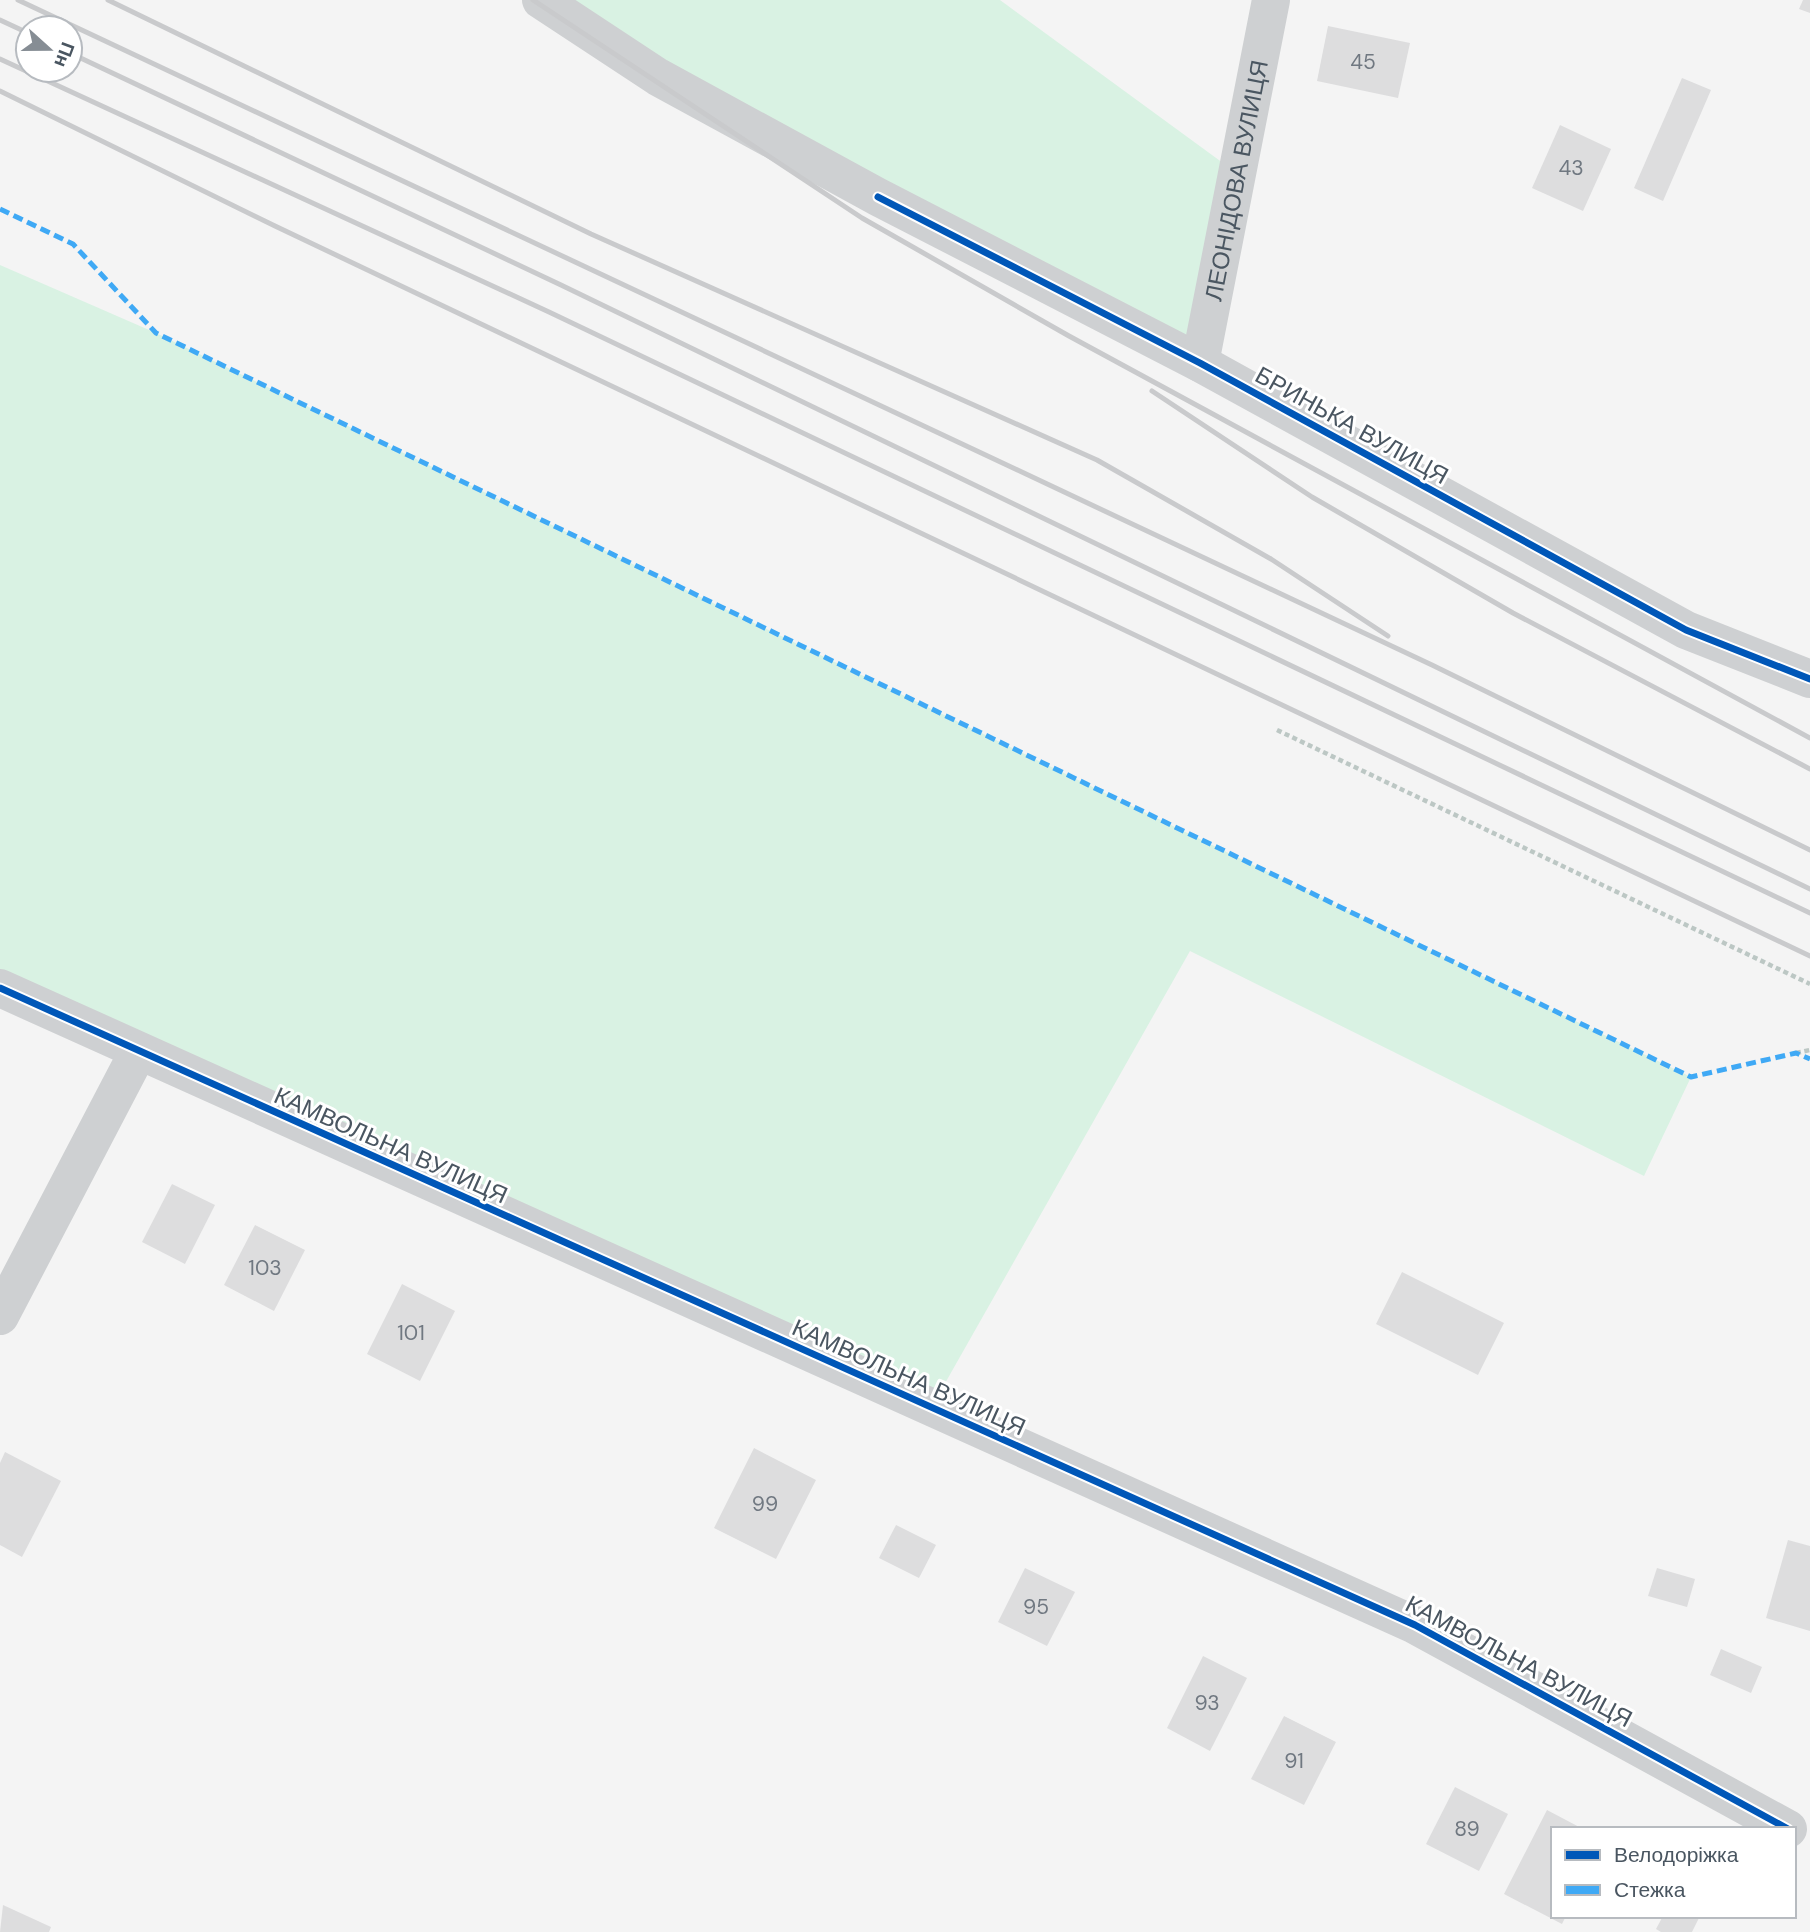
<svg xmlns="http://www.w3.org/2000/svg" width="1810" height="1932" viewBox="0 0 1810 1932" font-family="'DM Sans',sans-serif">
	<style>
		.green { fill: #d9f2e3 }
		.building { fill: #ddddde }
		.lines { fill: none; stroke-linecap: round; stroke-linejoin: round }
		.path { stroke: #bcc7c4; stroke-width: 4.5; stroke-dasharray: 5 3.5; stroke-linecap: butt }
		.minor { stroke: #ced0d2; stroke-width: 38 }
		.rail { stroke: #c9cacc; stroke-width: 5 }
		.quiet { stroke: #3fa9f5; stroke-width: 5; stroke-dasharray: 10 5; stroke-linecap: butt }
		.cycleway-casing { stroke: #fff; stroke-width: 11 }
		.cycleway { stroke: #0057b8; stroke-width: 7 }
		.labels { text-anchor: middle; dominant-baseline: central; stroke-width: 6; stroke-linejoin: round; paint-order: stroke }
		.number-label { font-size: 21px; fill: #707881 }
		.street-label { font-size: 24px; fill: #4a5661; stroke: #fff }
	</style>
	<rect width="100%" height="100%" fill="#f4f4f4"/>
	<g class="green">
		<path d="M541,0H1000L1238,174L1200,363Z"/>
		<path d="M0,265L156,333L1691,1077L1644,1176L1190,951L931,1408L0,988Z"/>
	</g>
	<g class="building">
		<path d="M1803,0H1810V13L1799,9Z"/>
		<path d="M1328,26L1410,43L1398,98L1317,81Z"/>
		<path d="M1682,78L1711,90L1663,201L1634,188Z"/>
		<path d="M1560,125L1611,149L1583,211L1532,188Z"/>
		<path d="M172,1184L215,1205L185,1264L142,1242Z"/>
		<path d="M255,1225L305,1250L274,1311L224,1285Z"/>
		<path d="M1402,1272L1504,1323L1478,1375L1376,1324Z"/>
		<path d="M402,1284L455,1311L420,1381L367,1354Z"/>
		<path d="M754,1448L816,1480L776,1559L714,1528Z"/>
		<path d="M5,1452L61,1481L22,1557L0,1545V1463Z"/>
		<path d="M896,1525L936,1545L919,1578L879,1558Z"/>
		<path d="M1788,1540L1810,1546V1631L1766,1618Z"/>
		<path d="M1025,1568L1075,1592L1047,1646L998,1622Z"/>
		<path d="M1657,1568L1695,1579L1687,1607L1648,1596Z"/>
		<path d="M1721,1649L1762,1667L1751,1693L1710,1675Z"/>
		<path d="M1203,1656L1247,1678L1210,1751L1167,1728Z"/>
		<path d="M1284,1716L1336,1742L1304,1805L1251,1779Z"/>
		<path d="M1455,1787L1508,1814L1479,1871L1426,1844Z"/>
		<path d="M1547,1810L1583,1829H1553V1916H1566L1562,1924L1504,1894Z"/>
		<path d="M3,1905L51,1927L49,1932H0Z"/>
		<path d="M1663,1916H1700L1692,1932H1661L1656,1929Z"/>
	</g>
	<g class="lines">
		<g class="path">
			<path d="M1277,730L1810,984"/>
			<path d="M1796,1053L1810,1050"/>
		</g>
		<g class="minor">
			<path d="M541,0L658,77L878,197L1200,363L1686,630L1810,679"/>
			<path id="s1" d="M1200,363L1271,0"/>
			<path d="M0,988L1415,1625L1788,1829"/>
			<path d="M0,1316L138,1052"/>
		</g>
		<g class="rail">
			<path d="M18,0L1432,665L1810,850"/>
			<path d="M108,0L591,234L1097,460L1271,559L1388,636"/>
			<path d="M533,0L862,218L1069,336L1810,738"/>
			<path d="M0,20L28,33"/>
			<path d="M70,53L561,285L1810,889"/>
			<path d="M0,59L549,312L1810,913"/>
			<path d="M0,91L275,226L1810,956"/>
			<path d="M1152,391L1312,497L1513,613L1810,769"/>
		</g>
		<path class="quiet" d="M0,209L73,244L156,333L1691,1077L1796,1053L1810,1059"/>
		<g class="cycleway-casing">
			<g id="cycleway">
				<path d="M878,197L1200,363L1686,630L1810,679"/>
				<path d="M0,988L1415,1625L1788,1829"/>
			</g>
		</g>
		<use href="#cycleway" class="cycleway"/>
	</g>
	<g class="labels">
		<g class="number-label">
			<text x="1363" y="62">45</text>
			<text x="1571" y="168">43</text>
			<text x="265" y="1268">103</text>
			<text x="411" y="1333">101</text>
			<text x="765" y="1504">99</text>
			<text x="1036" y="1607">95</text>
			<text x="1207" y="1703">93</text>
			<text x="1294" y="1761">91</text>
			<text x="1467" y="1829">89</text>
		</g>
		<g class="street-label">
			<text stroke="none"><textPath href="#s1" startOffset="186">ЛЕОНІДОВА ВУЛИЦЯ</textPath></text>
			<text transform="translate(1352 425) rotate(29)">БРИНЬКА ВУЛИЦЯ</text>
			<text transform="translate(391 1145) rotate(24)">КАМВОЛЬНА ВУЛИЦЯ</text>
			<text transform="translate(909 1377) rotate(24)">КАМВОЛЬНА ВУЛИЦЯ</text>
			<text transform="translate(1519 1661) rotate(28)">КАМВОЛЬНА ВУЛИЦЯ</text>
		</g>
	</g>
	<rect x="1551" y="1827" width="245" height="91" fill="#ffffff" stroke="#b7bbc0" stroke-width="2"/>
	<rect x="1565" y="1850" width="35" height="10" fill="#0057b8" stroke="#b7bbc0" stroke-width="2"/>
	<text x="1614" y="1862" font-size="21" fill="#4a5661">Велодоріжка</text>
	<rect x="1565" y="1885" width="35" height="10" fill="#3fa9f5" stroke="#b7bbc0" stroke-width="2"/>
	<text x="1614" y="1897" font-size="21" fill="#4a5661">Стежка</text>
	<g transform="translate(49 49) rotate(111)"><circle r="33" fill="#ffffff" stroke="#b7bbc0" stroke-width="2"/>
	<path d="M0-5L12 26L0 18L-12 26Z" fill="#868d94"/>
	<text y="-10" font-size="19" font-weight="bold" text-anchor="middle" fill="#4a5661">Пн</text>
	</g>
</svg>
